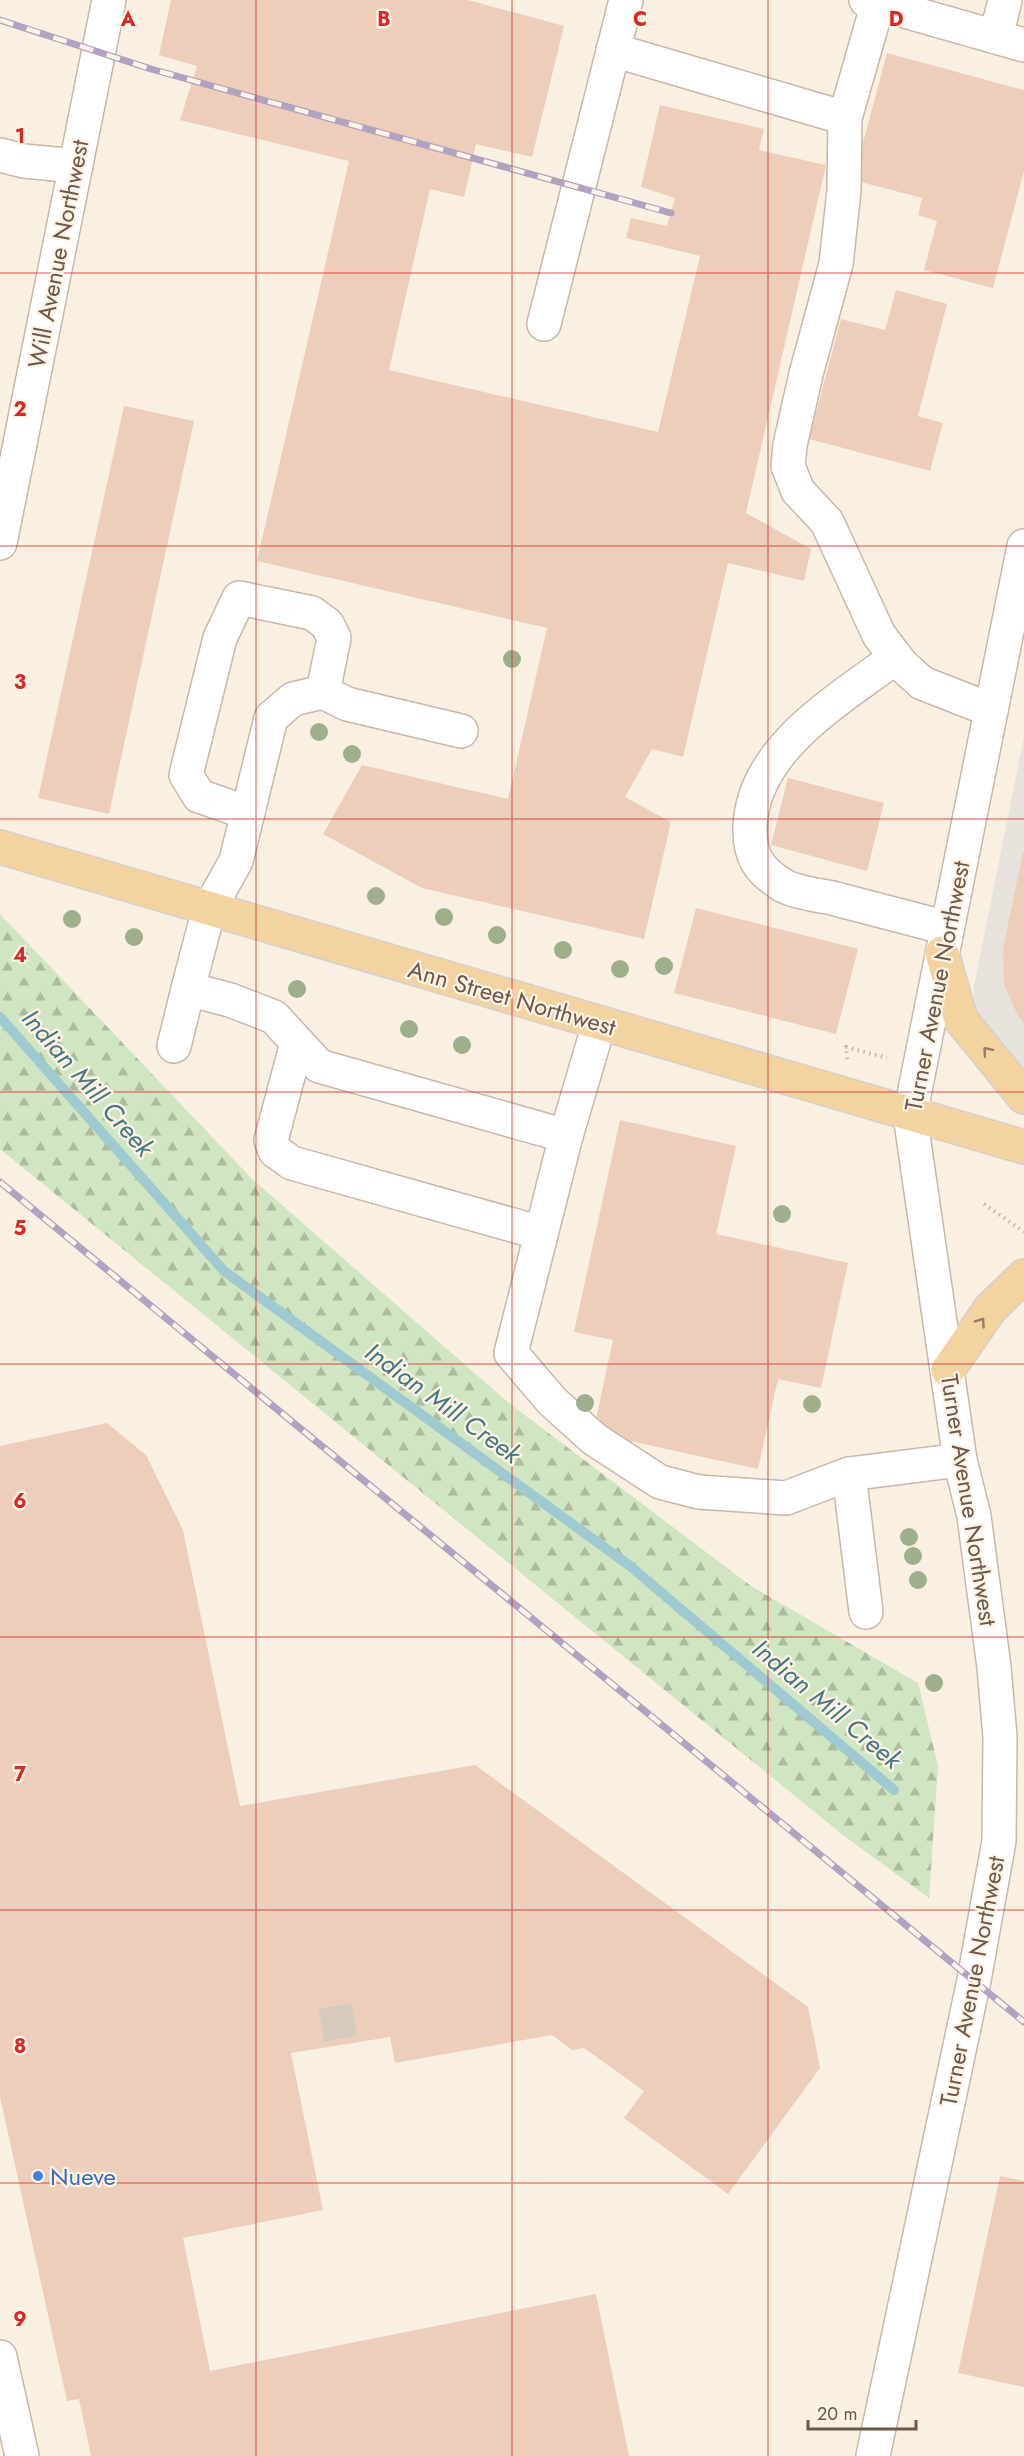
<svg xmlns="http://www.w3.org/2000/svg" width="1024" height="2456" viewBox="0 0 1024 2456" font-family="Jost,sans-serif">
	<style>
		.industrial { fill: #e8e2dc }
		.forest { fill: url(#forest-firs) }
		.lines { fill: none; stroke-linecap: round; stroke-linejoin: round }
		.stream { stroke: #9fcad1; stroke-width: 10 }
		.building { fill: #eccebb }
		.minor-tunnel { stroke: #d6cabc; stroke-width: 33; stroke-dasharray: 33 16; stroke-linecap: butt }
		.minor-casing { stroke: #c8b7aa; stroke-width: 36 }
		.major-casing { stroke: #d6d0cd; stroke-width: 36 }
		.path { stroke: #d0b29f; stroke-width: 4; stroke-dasharray: 1.5 4.5; stroke-linecap: butt }
		.minor { stroke: #fff; stroke-width: 33 }
		.major { stroke: #f3d39f; stroke-width: 33 }
		.rail-casing { stroke: #b2a2c1; stroke-width: 7 }
		.rail { stroke: #fdf4e6; stroke-width: 4.5; stroke-dasharray: 14; stroke-linecap: butt }
		.tree { fill: #9faf8c }
		.oneway { stroke: #967c64 }
		.grid { fill: none; stroke: #d62828; stroke-width: 1.5; stroke-opacity: 0.55 }
		.shop-dot { fill: #3f7fe0; stroke: #fdf4e6; stroke-width: 2 }
		.labels { text-anchor: middle; dominant-baseline: central; stroke-width: 4.5; stroke-linejoin: round; paint-order: stroke }
		.street-label { font-size: 24px; fill: #6e574b; stroke: #fdf4e6 }
		.shop-label { font-size: 24px; fill: #366cbe; stroke: #fdf4e6; text-anchor: start }
		.water-label { font-size: 26px; font-style: italic; fill: #477780; stroke: #fdf4e6 }
		.grid-label { font-size: 20px; text-anchor: middle; font-weight: bold; fill: #d62828; stroke: #fdf4e6; stroke-width: 4.5; stroke-linejoin: round; paint-order: stroke }
	</style>
	<defs>
		<pattern id="forest-firs" width="22" height="20" patternUnits="userSpaceOnUse" patternTransform="scale(1.5)"><rect width="22" height="20" fill="#d0e5c1"/><path d="M5 1l3.5 6h-7zM16 11l3.5 6h-7z" fill="#adbc9f"/></pattern>
	</defs>
	<rect width="100%" height="100%" fill="#f9f0e1"/>
	<path class="industrial" d="M1024,737V1077L973,1016L974,986Z"/>
	<path class="forest" d="M0,914L252,1179L510,1404L751,1586L918,1683L938,1766L929,1898L843,1835L0,1149Z"/>
	<g class="lines">
		<path class="stream" d="M0,1017L224,1271L630,1566L894,1790"/>
	</g>
	<g class="building">
		<path d="M171,0H468L564,26L532,157L476,144L464,197L430,189L389,370L658,432L700,256L626,238L631,218L667,226L675,198L641,187L660,105L764,129L759,150L826,165L746,513L811,549L804,581L728,563L683,757L652,749L625,797L671,822L644,939L422,888L323,834L362,765L508,799L547,628L257,561L349,161L180,120L197,66L159,55Z"/>
		<path d="M887,53L1024,90V171L993,288L924,270L937,221L918,215L922,198L853,180Z"/>
		<path d="M896,290L947,304L918,416L943,423L930,471L809,439L841,319L885,330Z"/>
		<path d="M124,406L194,421L109,814L38,798Z"/>
		<path d="M788,778L884,803L867,871L771,845Z"/>
		<path d="M1023,852H1024V1024L1017,1014L1004,984L1003,949Z"/>
		<path d="M696,908L858,949L836,1034L674,993Z"/>
		<path d="M620,1120L736,1146L716,1234L848,1263L821,1388L778,1379L758,1469L593,1433L613,1340L574,1332Z"/>
		<path d="M107,1423L146,1455L183,1530L240,1806L475,1765L808,2007L820,2068L728,2194L624,2118L644,2091L584,2048L572,2050L552,2035L395,2063L390,2037L291,2053L323,2210L183,2238L210,2371L596,2294L629,2456H91L79,2399L67,2401L0,2097V1446Z"/>
		<path d="M1000,2176L1024,2181V2387L958,2373Z"/>
	</g>
	<g class="lines">
		<path class="minor-tunnel" d="M335,2006L343,2051"/>
		<g class="minor-casing">
			<g id="minor">
				<path d="M866,0L1024,45"/>
				<path d="M996,37L1005,0"/>
				<path d="M613,50L845,118L878,3"/>
				<path d="M845,118L844,191L836,264L806,374L790,445L788,466L798,491L827,522L879,635L901,664L922,683L991,710"/>
				<path d="M0,155L24,161L76,166"/>
				<path d="M544,324L626,0"/>
				<path d="M0,543L109,0"/>
				<path d="M896,657C839,700 753,748 750,827C749,856 759,871 784,886C798,893 817,895 832,898C871,908 909,918 947,928"/>
				<path d="M461,731L347,704L323,692L293,699L271,718L236,861L209,909L188,989L230,1000L274,1017L319,1066L566,1136L511,1353L552,1401L594,1439L660,1482L699,1492L786,1498L849,1474L960,1460"/>
				<path d="M248,813L199,796L186,775L220,638L239,598L312,613L327,624L334,638L323,692"/>
				<path d="M297,1043L271,1140L275,1151L292,1163L541,1233"/>
				<path d="M174,1046L188,989"/>
				<path d="M566,1136L599,1024"/>
				<path d="M849,1474L866,1612"/>
				<path d="M0,2357L22,2456"/>
				<path d="M873,2456L974,1980L999,1841L1000,1737L994,1667L974,1516L960,1460L910,1115L1024,546"/>
			</g>
		</g>
		<g class="major-casing">
			<g id="major">
				<path d="M0,847L1024,1147"/>
				<path d="M942,953L961,1020L1024,1097"/>
				<path d="M948,1370L990,1309L1024,1276"/>
			</g>
		</g>
		<g class="path">
			<path d="M847,1059L846,1047L887,1058"/>
			<path d="M984,1204L1024,1232"/>
		</g>
		<use href="#minor" class="minor"/>
		<use href="#major" class="major"/>
		<g class="rail-casing">
			<g id="rail">
				<path d="M0,20L151,69L671,213"/>
				<path d="M0,1182L1024,2022"/>
			</g>
		</g>
		<use href="#rail" class="rail"/>
	</g>
	<g class="tree">
		<circle cx="512" cy="659" r="9"/>
		<circle cx="319" cy="732" r="9"/>
		<circle cx="352" cy="754" r="9"/>
		<circle cx="376" cy="896" r="9"/>
		<circle cx="444" cy="917" r="9"/>
		<circle cx="72" cy="919" r="9"/>
		<circle cx="497" cy="935" r="9"/>
		<circle cx="134" cy="937" r="9"/>
		<circle cx="563" cy="950" r="9"/>
		<circle cx="664" cy="966" r="9"/>
		<circle cx="620" cy="969" r="9"/>
		<circle cx="297" cy="989" r="9"/>
		<circle cx="409" cy="1029" r="9"/>
		<circle cx="462" cy="1045" r="9"/>
		<circle cx="782" cy="1214" r="9"/>
		<circle cx="585" cy="1403" r="9"/>
		<circle cx="812" cy="1404" r="9"/>
		<circle cx="909" cy="1537" r="9"/>
		<circle cx="913" cy="1556" r="9"/>
		<circle cx="918" cy="1580" r="9"/>
		<circle cx="934" cy="1683" r="9"/>
	</g>
	<defs><path id="oneway-chevron" d="M-2-3.5L2.5 0L-2 3.5" fill="none" stroke-width="1.6" stroke-linecap="round" stroke-linejoin="round" transform="scale(1.5)"/></defs>
	<g class="oneway">
		<use href="#oneway-chevron" transform="translate(987 1051) rotate(-130)"/>
		<use href="#oneway-chevron" transform="translate(981 1322) rotate(-55)"/>
	</g>
	<path class="grid" d="M256,0V2456M512,0V2456M768,0V2456M0,273H1024M0,546H1024M0,819H1024M0,1092H1024M0,1364H1024M0,1637H1024M0,1910H1024M0,2183H1024"/>
	<circle class="shop-dot" cx="38" cy="2176" r="6"/>
	<g class="labels">
		<g class="street-label">
			<text transform="translate(58 254) rotate(-79)">Will Avenue Northwest</text>
			<text transform="translate(937 986) rotate(-79)">Turner Avenue Northwest</text>
			<text transform="translate(512 998) rotate(16)">Ann Street Northwest</text>
			<text transform="translate(969 1500) rotate(81)">Turner Avenue Northwest</text>
			<text transform="translate(972 1981) rotate(-79)">Turner Avenue Northwest</text>
		</g>
		<g class="shop-label">
			<text x="50" y="2176">Nueve</text>
		</g>
		<g class="water-label">
			<text transform="translate(88 1083) rotate(49)">Indian Mill Creek</text>
			<text transform="translate(443 1403) rotate(36)">Indian Mill Creek</text>
			<text transform="translate(827 1704) rotate(40)">Indian Mill Creek</text>
		</g>
	</g>
	<g class="grid-label">
		<text x="128" y="26">A</text>
		<text x="384" y="26">B</text>
		<text x="640" y="26">C</text>
		<text x="896" y="26">D</text>
		<text x="20" y="143">1</text>
		<text x="20" y="416">2</text>
		<text x="20" y="689">3</text>
		<text x="20" y="962">4</text>
		<text x="20" y="1235">5</text>
		<text x="20" y="1508">6</text>
		<text x="20" y="1781">7</text>
		<text x="20" y="2053">8</text>
		<text x="20" y="2326">9</text>
	</g>
	<path d="M808 2420v9h108v-9" fill="none" stroke="#6e574b" stroke-width="3"/>
	<text x="817" y="2420" font-size="18" fill="#6e574b" stroke="#fdf4e6" stroke-width="4.5" paint-order="stroke">20 m</text>
</svg>
